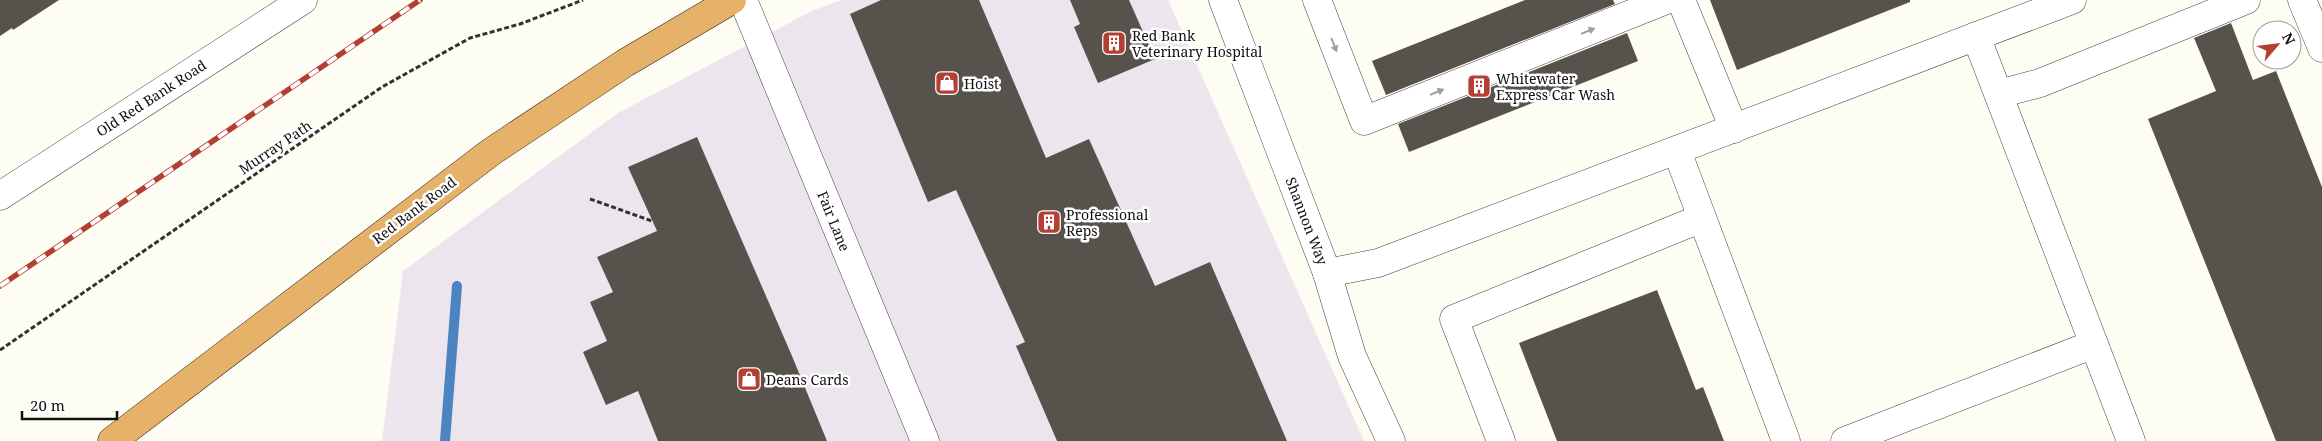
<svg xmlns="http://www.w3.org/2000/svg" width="2322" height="441" viewBox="0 0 2322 441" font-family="'Noto Serif',serif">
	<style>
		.industrial { fill: #ede5ed }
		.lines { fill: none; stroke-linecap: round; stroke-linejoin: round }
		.stream { stroke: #4b84c1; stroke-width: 10 }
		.building { fill: #58524d }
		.minor-casing { stroke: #434343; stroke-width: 29 }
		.highway-casing { stroke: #212121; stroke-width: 29 }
		.path { stroke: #323232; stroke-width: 3; stroke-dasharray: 5 2.5; stroke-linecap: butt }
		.minor { stroke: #fff; stroke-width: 28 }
		.highway { stroke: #e6b269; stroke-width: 28 }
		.rail-casing { stroke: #b33e34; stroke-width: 5.5 }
		.rail { stroke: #fff; stroke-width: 4; stroke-dasharray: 11; stroke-linecap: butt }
		.oneway { fill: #9f9f9f }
		.labels { text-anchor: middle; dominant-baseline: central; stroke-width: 5; stroke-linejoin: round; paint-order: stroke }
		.poi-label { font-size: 14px; fill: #101010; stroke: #fff; text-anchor: start }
		.street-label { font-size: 14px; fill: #101010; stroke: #fff }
	</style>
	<rect width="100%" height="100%" fill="#fefdf4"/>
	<path class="industrial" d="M841,0H1168L1364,441H382L403,271L618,113L812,11Z"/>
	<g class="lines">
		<path class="stream" d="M445,441L457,286"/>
	</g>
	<g class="building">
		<path d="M0,0H59L13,30L12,28L0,36Z"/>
		<path d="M881,0H979L1046,158L1089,139L1155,286L1210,262L1287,441H1057L1016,346L1025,342L956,190L928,202L850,14Z"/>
		<path d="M1070,0H1129L1155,59L1098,83L1074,27L1080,24Z"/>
		<path d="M1525,0H1613L1615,4L1386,95L1372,61Z"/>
		<path d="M1710,0H1910V2L1737,70Z"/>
		<path d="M2231,23L2253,80L2276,71L2322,187V441H2276L2148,119L2216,91L2194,38Z"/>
		<path d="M1627,33L1638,61L1409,152L1398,124Z"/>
		<path d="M697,137L792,356L827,441H658L638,391L606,405L583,352L607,341L590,302L613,292L597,257L657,231L628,167Z"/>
		<path d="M1657,290L1696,390L1703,387L1724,441H1557L1519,343Z"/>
	</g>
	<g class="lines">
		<g class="minor-casing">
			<g id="minor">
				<path d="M743,0L925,441"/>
				<path d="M1223,0L1327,273L1352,356L1391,441"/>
				<path d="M1317,0L1364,121L1666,0"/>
				<path d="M1681,0L1734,129"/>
				<path d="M2302,0L2322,48"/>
				<path d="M1976,36L2131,441"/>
				<path d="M1999,94L2040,83L2246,0"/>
				<path d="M1677,151L1786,441"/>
				<path d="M0,196L303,0"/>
				<path d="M1327,273L1378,263L2072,0"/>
				<path d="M1501,441L1454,319L1702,218"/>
				<path d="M1845,441L2094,344"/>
			</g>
		</g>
		<g class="highway-casing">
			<path id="highway" d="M112,441L491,152L625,63L732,0"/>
		</g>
		<g class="path">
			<path d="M590,199L652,221"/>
			<path d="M0,350L382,87L470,38L520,24L583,0"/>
		</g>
		<use href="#minor" class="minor"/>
		<use href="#highway" class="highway"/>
		<g class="rail-casing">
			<path id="rail" d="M0,286L420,0"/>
		</g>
		<use href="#rail" class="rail"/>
	</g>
	<defs><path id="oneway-solid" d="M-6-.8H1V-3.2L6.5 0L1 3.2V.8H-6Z" transform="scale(1.25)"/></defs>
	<g class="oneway">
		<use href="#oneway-solid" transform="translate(1588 31) rotate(-22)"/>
		<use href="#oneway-solid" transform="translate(1334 45) rotate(69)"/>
		<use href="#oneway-solid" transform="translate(1437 92) rotate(-22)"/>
	</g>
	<defs>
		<g id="building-square" transform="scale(1.25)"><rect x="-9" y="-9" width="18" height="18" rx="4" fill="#b33e34" stroke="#fff"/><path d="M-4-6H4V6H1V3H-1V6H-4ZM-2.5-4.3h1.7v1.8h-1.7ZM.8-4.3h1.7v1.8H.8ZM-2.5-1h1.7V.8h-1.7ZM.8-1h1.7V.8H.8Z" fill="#fff"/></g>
		<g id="shop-square" transform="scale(1.25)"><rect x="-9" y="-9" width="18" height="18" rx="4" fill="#b33e34" stroke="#fff"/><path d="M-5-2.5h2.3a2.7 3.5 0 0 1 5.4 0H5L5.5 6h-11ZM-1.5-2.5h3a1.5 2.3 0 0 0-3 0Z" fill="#fff"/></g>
	</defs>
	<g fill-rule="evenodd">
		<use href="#building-square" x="1114" y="43"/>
		<use href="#shop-square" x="947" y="83"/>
		<use href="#building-square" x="1479" y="86"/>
		<use href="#building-square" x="1049" y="222"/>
		<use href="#shop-square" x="749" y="379"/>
	</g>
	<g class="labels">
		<g class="poi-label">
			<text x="1132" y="35">Red Bank<tspan x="1132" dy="16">Veterinary Hospital</tspan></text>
			<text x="1496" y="78">Whitewater<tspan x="1496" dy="16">Express Car Wash</tspan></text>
			<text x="964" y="83">Hoist</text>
			<text x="1066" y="214">Professional<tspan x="1066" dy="16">Reps</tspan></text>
			<text x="766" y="379">Deans Cards</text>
		</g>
		<g class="street-label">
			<text transform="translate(151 98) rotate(-33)">Old Red Bank Road</text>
			<text transform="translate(275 147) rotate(-34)">Murray Path</text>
			<text transform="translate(414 210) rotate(-37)">Red Bank Road</text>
			<text transform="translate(834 221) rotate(68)">Fair Lane</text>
			<text transform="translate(1307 221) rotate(69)">Shannon Way</text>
		</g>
	</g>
	<g transform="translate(2277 45) rotate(62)"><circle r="24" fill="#ffffff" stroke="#9f9f9f"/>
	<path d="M0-4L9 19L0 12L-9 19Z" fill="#b33e34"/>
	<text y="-8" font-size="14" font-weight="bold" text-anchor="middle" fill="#101010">N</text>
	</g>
	<path d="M22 411v8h95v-8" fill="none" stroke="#101010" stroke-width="2.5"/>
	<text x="30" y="411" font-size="15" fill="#101010" stroke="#ffffff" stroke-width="4" paint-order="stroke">20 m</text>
</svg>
